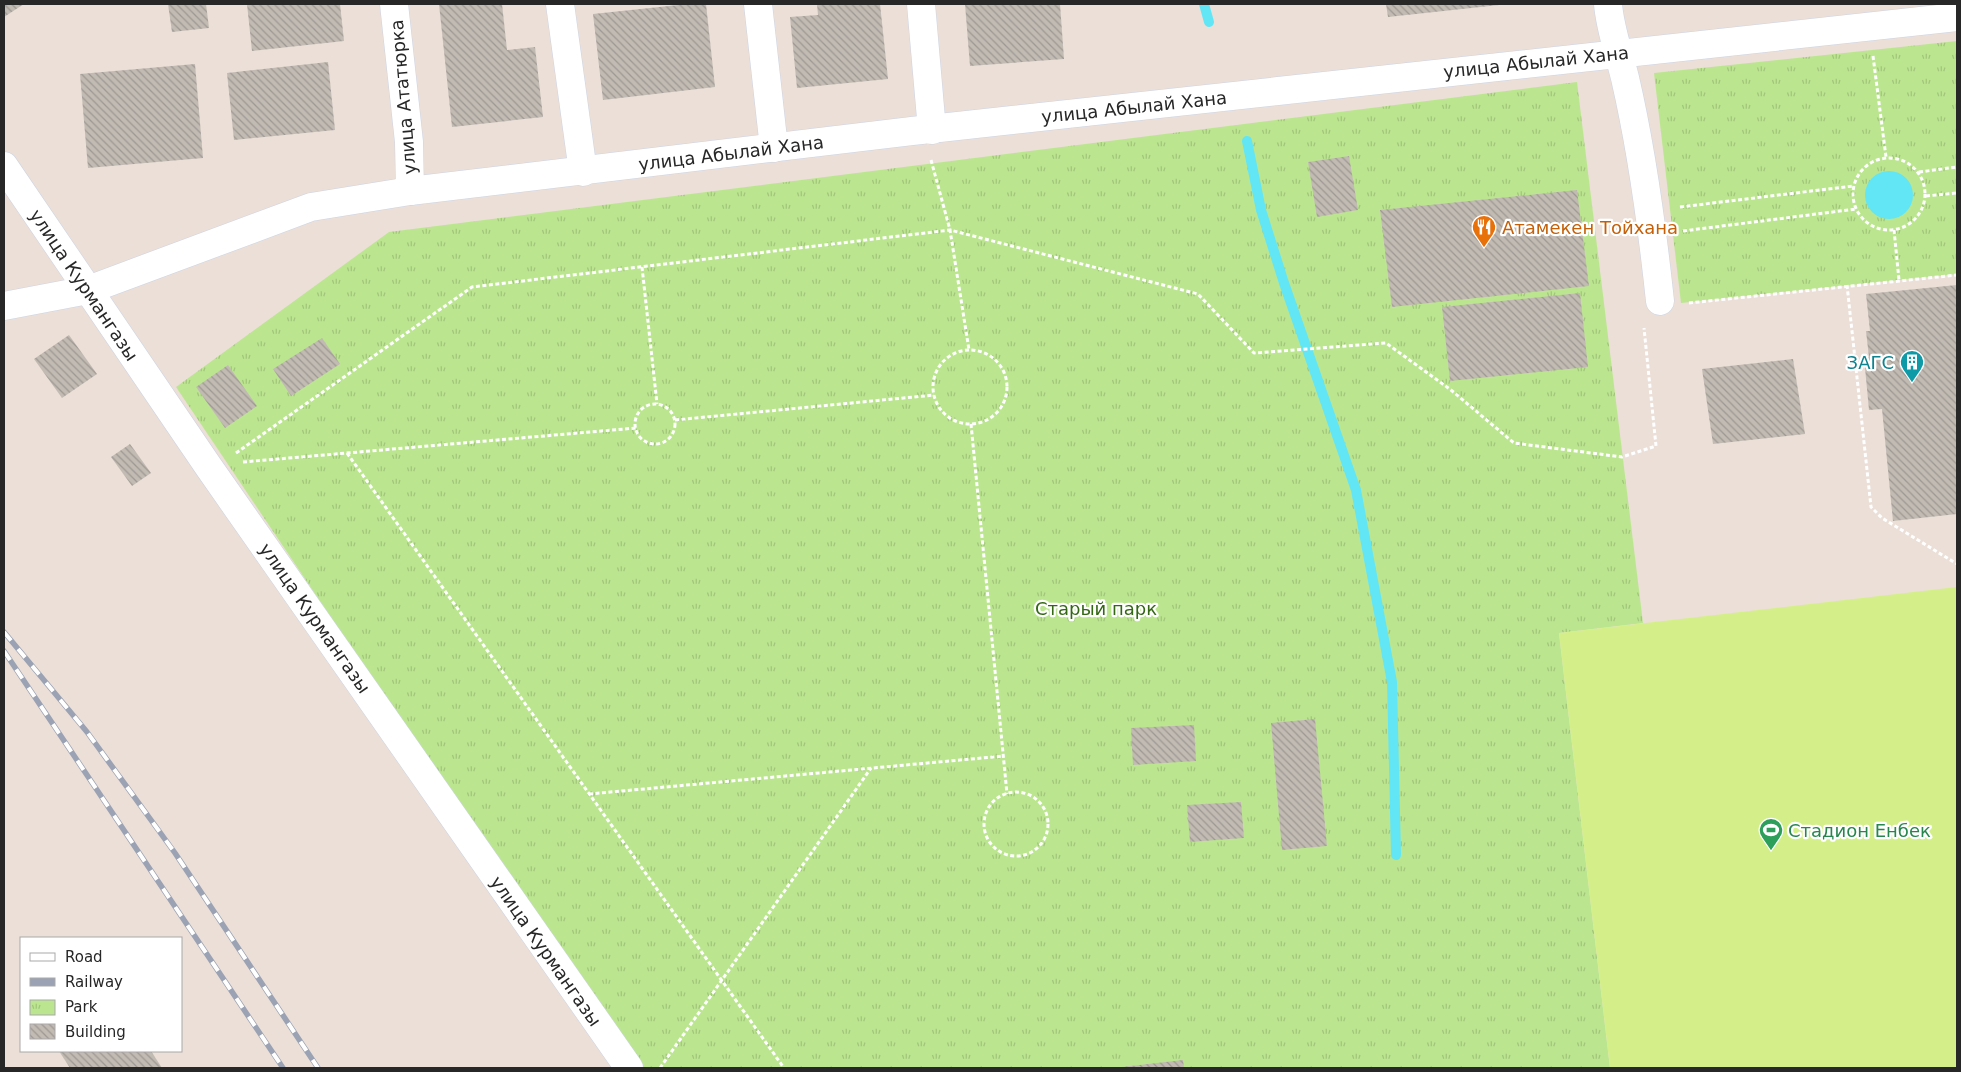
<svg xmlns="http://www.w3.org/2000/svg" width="1961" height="1072" viewBox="0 0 1961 1072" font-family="'DejaVu Sans',sans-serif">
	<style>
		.park { fill: url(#park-tufts) }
		.pitch { fill: #d4ef8a }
		.water { fill: #62e6f6 }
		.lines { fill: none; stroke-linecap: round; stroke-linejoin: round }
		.stream { stroke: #62e6f6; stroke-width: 10 }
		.building { fill: url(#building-back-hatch) }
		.minor-casing { stroke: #cdd4e2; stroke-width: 29 }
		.path { stroke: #fff; stroke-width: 3; stroke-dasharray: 4 2.5; stroke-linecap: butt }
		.minor { stroke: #fff; stroke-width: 28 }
		.rail-casing { stroke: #9aa2b3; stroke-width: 5.5 }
		.rail { stroke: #fff; stroke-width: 4; stroke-dasharray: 11; stroke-linecap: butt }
		.labels { text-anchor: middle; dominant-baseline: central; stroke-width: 4.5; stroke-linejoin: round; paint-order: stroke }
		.street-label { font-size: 18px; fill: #272727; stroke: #fff }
		.food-label { font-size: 18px; fill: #c56008; stroke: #fff; text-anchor: start }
		.culture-label { font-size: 18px; fill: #0d838f; stroke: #fff; text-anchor: end }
		.park-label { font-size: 18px; fill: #336714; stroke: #fff }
		.leisure-label { font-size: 18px; fill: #27864d; stroke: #fff; text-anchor: start }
	</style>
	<defs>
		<pattern id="park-tufts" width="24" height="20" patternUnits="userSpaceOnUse" patternTransform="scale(1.25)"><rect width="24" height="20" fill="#bbe68f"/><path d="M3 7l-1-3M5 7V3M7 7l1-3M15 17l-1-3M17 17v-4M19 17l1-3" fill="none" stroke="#a1c57b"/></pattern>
		<pattern id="building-back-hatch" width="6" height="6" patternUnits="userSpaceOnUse" patternTransform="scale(1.25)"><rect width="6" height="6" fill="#c2bbb4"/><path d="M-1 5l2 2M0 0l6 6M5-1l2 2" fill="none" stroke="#9e9892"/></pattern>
	</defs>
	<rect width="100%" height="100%" fill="#ebdfd7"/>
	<g class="park">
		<path d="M1957,41V274L1681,303L1654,73Z"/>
		<path d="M1577,82L1643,623L1559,633L1610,1068H634L176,387L389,232Z"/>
	</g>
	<path class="pitch" d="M1957,587V1068H1610L1559,633Z"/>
	<circle class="water" cx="1889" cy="195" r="24"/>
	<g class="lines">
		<g class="stream">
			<path d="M1204,4L1209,22"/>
			<path d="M1247,141L1261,210L1284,283L1356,490L1392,682L1396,855"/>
		</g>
	</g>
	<g class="building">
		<path d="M4,4H24L4,17Z"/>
		<path d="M168,4H206L209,28L172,32Z"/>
		<path d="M247,4H340L344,41L252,51Z"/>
		<path d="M439,4H502L507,50L535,47L543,117L452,127Z"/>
		<path d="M688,4H706L715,87L603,100L593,14Z"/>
		<path d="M817,4H880L888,79L797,88L790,17L818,15Z"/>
		<path d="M965,4H1060L1064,59L970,66Z"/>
		<path d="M1386,4H1499V5L1388,17Z"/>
		<path d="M328,62L335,130L234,140L227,73Z"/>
		<path d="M195,64L203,158L88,168L80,74Z"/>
		<path d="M1349,156L1358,210L1317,217L1308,162Z"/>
		<path d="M1577,190L1589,286L1392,307L1380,210Z"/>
		<path d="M1957,285V514L1893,521L1882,409L1869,410L1864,357H1869L1866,331H1870L1866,294Z"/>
		<path d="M1580,293L1588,367L1450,381L1442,307Z"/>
		<path d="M69,335L97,374L62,398L34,359Z"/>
		<path d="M322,338L340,364L291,396L273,369Z"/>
		<path d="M1793,359L1805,434L1713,444L1702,369Z"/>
		<path d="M228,365L257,406L225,428L196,387Z"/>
		<path d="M130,444L151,473L132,486L111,457Z"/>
		<path d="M1315,719L1327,846L1282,850L1271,723Z"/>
		<path d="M1194,725L1196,761L1133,765L1131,728Z"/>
		<path d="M1241,802L1244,838L1190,842L1187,805Z"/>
		<path d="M59,1051H151L162,1068H70Z"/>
		<path d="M1183,1060L1184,1068H1122V1067Z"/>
	</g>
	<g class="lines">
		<g class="minor-casing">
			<g id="minor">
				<path d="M394,4L409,142L410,191"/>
				<path d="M560,4L583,172"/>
				<path d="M758,4L774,148"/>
				<path d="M921,4L932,130"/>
				<path d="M1608,4C1610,29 1619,53 1625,78C1642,151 1652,226 1660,301"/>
				<path d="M4,166L208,466L629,1068"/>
				<path d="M4,306L88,290L311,207L410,191L912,131L1957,17"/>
			</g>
		</g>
		<g class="path">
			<path d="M1873,56L1886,157"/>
			<circle cx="1889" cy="194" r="36"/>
			<path d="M931,160L950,230L969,350"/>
			<path d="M1919,172L1957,167"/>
			<path d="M1926,196L1957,193"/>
			<path d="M1680,207L1853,186"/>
			<path d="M1894,230L1899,280"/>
			<path d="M1683,231L1856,209"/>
			<path d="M642,267L657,404"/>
			<path d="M1847,285L1871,507L1882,518L1957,564"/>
			<path d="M1689,303L1957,275"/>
			<circle cx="970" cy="387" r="37"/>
			<circle cx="655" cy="424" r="20"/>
			<path d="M675,420L934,395"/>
			<path d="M971,424L1007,794"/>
			<path d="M236,453L472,287L950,230L1198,294L1254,353L1386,343L1451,390L1514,443L1622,457L1656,446L1644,328"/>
			<path d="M347,453L784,1068"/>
			<path d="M243,462L636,428"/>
			<circle cx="1016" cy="824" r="32"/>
			<path d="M589,794L1004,756"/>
			<path d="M660,1068L871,768"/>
		</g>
		<use href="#minor" class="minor"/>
		<g class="rail-casing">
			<g id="rail">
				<path d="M4,632L87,732L175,853L318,1068"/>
				<path d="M4,651L283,1068"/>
			</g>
		</g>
		<use href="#rail" class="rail"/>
	</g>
	<defs>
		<g id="restaurant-pin" transform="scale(1.25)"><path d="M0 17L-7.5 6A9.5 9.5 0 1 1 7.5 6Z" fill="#e8710a" stroke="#fff"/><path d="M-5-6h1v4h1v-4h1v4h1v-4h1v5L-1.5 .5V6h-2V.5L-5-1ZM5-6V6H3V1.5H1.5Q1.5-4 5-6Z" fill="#fff"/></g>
		<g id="building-pin" transform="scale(1.25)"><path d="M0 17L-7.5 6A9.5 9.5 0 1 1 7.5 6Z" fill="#0f9aa8" stroke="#fff"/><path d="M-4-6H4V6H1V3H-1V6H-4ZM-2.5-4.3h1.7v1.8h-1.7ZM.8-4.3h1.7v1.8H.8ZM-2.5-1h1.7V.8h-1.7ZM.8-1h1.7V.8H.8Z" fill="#fff"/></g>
		<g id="stadium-pin" transform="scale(1.25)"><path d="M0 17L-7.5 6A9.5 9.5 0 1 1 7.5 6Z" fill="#2e9e5b" stroke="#fff"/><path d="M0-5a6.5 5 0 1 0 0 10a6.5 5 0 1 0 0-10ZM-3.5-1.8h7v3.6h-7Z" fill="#fff"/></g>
	</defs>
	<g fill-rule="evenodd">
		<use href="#restaurant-pin" x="1484" y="227"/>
		<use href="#building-pin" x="1912" y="362"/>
		<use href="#stadium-pin" x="1771" y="830"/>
	</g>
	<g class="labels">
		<g class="street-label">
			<text transform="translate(1536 62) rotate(-6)">улица Абылай Хана</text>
			<text transform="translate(403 97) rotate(-95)">улица Ататюрка</text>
			<text transform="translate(1134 107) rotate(-6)">улица Абылай Хана</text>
			<text transform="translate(731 153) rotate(-7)">улица Абылай Хана</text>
			<text transform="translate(84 285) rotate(56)">улица Курмангазы</text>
			<text transform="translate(315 618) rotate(55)">улица Курмангазы</text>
			<text transform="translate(546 951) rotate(55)">улица Курмангазы</text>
		</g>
		<g class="food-label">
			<text x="1502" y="227">Атамекен Тойхана</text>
		</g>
		<g class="culture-label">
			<text x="1894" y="362">ЗАГС</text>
		</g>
		<g class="park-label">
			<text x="1096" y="608">Старый парк</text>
		</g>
		<g class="leisure-label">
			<text x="1788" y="830">Стадион Енбек</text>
		</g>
	</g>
	<rect width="1961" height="1072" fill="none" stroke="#272727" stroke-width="10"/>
	<rect x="20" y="937" width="162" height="115" fill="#ffffff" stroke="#a9a9a9"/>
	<rect x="30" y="953" width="25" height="8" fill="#ffffff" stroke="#a9a9a9"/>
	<text x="65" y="962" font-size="15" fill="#272727">Road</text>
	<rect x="30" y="978" width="25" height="8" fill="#9aa2b3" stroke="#a9a9a9"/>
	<text x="65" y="987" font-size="15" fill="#272727">Railway</text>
	<rect x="30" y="1000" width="25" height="15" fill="url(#park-tufts)" stroke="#a9a9a9"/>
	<text x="65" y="1012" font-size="15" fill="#272727">Park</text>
	<rect x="30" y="1024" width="25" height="15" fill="url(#building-back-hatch)" stroke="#a9a9a9"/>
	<text x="65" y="1037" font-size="15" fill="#272727">Building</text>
</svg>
